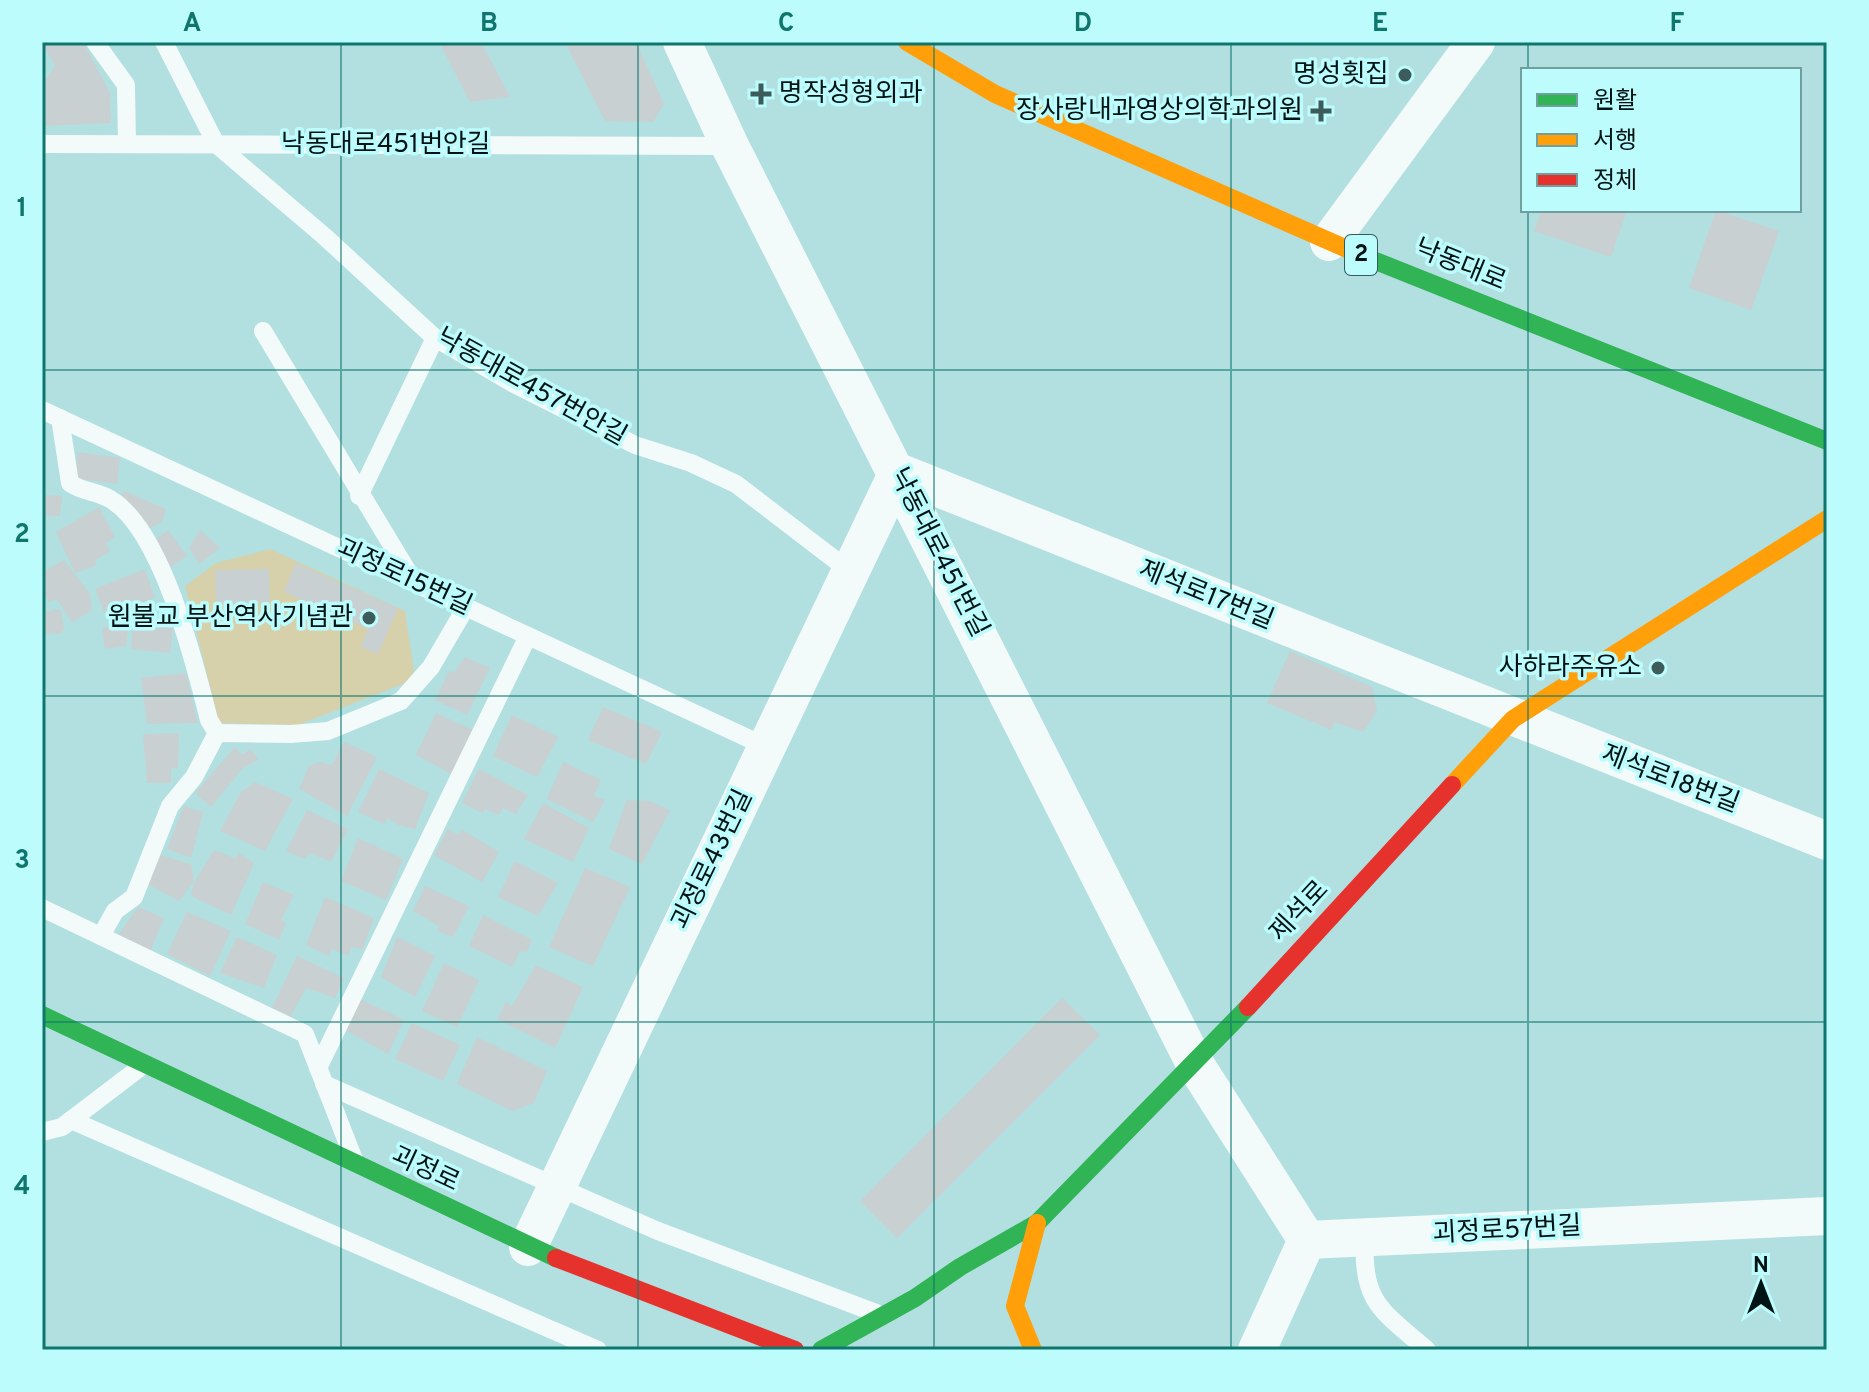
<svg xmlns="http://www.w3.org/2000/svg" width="1869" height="1392" viewBox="0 0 1869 1392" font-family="Overpass,'Noto Sans KR',sans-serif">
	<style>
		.green { fill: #d6d1ab }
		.building { fill: #c9d0d1 }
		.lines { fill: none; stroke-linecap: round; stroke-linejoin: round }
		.lane { stroke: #f3fafa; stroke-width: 18 }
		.street { stroke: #f3fafa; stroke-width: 38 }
		.fast { stroke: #30b455; stroke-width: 18 }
		.slow { stroke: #ff9f0a; stroke-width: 18 }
		.jam { stroke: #e5322d; stroke-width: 18 }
		.grid { fill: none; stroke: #0f766e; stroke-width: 2; stroke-opacity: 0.55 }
		.poi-dot { fill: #3e5b5c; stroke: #bcfcfd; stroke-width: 3 }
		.labels { text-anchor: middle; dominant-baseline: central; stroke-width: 7; stroke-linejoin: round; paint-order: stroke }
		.shield { fill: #bcfcfd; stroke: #385a5b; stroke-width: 2 }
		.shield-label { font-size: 24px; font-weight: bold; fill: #001415 }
		.poi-label { font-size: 26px; fill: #001415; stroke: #bcfcfd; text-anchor: end }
		.street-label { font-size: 26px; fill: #001415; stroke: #bcfcfd }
		.neatline { fill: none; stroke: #0f766e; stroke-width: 3 }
		.grid-label { font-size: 26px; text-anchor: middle; font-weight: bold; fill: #0f766e }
	</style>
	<rect width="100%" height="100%" fill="#b2dfe0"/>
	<path class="green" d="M270,549L405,611L414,671L408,682L298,725L219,723L185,586L216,563Z"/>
	<g class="building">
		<path d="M51,42H83L110,93L111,123L42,126V79L47,78L55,66L44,46Z"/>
		<path d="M439,42H481L510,97L470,102Z"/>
		<path d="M565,42H636L664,104L653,122L605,121Z"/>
		<path d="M1541,210H1627L1611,257L1534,231Z"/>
		<path d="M1716,210L1779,231L1751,310L1689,288Z"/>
		<path d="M78,452L120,458L117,484L74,478Z"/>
		<path d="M124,491L166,509L162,522L144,531L119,502Z"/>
		<path d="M42,495L62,496L60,516L42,515Z"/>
		<path d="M99,507L115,537L106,543L110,552L95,560L96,566L75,573L56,532Z"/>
		<path d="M168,530L187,556L169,568L150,543Z"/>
		<path d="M200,530L220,548L199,564L189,548Z"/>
		<path d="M64,560L90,594L92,610L72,622L57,599L49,602L42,589V572Z"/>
		<path d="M296,563L398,608L378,654L361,647L368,629L284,592Z"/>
		<path d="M145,569L155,598L106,617L95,589Z"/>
		<path d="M269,569L270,602L216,604L215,570Z"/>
		<path d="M61,609L64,629L60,634L42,633V612Z"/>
		<path d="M129,623L126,646L105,649L102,628Z"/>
		<path d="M133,623L173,627L170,653L131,649Z"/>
		<path d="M1290,651L1372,687L1377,711L1363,732L1334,722L1332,730L1267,703Z"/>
		<path d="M465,657L490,668L467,715L435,700L449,671L454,673Z"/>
		<path d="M186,673L198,723L147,724L141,678Z"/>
		<path d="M603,707L662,732L646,764L588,740Z"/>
		<path d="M436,713L473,730L453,775L416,755Z"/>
		<path d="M512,715L558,737L537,777L493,756Z"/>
		<path d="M179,733L178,768H171V783H147L143,734Z"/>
		<path d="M344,742L377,757L347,816L299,789L309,766L320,762L332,765Z"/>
		<path d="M235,747L243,755L250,749L259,759L242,769L211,807L195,793Z"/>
		<path d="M563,762L601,780L594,796L605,800L593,822L547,799Z"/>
		<path d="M379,769L429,793L415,829L398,825L388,818L384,824L358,812Z"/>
		<path d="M479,769L528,795L516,814L503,808L499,815L485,809L482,813L462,803Z"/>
		<path d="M255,782L293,799L265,851L220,831L241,792Z"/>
		<path d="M627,800L650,801L670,810L642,864L609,849Z"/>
		<path d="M543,803L589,828L573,862L524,839Z"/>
		<path d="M184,806L203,812L191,858L167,849Z"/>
		<path d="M307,810L348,829L331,862L310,853L304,859L286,851Z"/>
		<path d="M448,829L458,835L462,830L499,852L482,882L434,855Z"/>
		<path d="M358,838L403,859L386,900L341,881Z"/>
		<path d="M214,850L236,859L238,852L254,863L231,915L191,896L194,883Z"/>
		<path d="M160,855L191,864L194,881L179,901L148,884Z"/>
		<path d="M515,861L558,883L538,916L498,897Z"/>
		<path d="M585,868L630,887L593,966L549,947Z"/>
		<path d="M263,882L294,895L281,920L286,923L279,940L245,924Z"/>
		<path d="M425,886L469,906L453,937L437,931L439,926L413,911Z"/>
		<path d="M325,897L374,918L362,950L352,946L348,956L332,949L329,956L306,945Z"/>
		<path d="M138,907L164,918L150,952L117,937Z"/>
		<path d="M187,912L231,931L210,976L167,954Z"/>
		<path d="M483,915L532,940L527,952L520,951L512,967L469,946Z"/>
		<path d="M237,937L277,955L264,988L220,973Z"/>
		<path d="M397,937L435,956L415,997L381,977Z"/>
		<path d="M297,956L344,978L335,998L306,988L291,1016L272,1008Z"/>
		<path d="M444,963L479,980L457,1027L422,1011Z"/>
		<path d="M536,965L583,987L555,1048L497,1019L506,1002L512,1006Z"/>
		<path d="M1062,998L1100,1035L897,1238L860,1201Z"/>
		<path d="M360,999L404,1020L388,1054L344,1029Z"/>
		<path d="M412,1023L460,1045L443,1081L395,1059Z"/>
		<path d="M477,1037L547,1071L534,1103L512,1111L457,1084Z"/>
	</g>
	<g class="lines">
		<g class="lane">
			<path d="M95,42L126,85L127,144"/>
			<path d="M164,42L216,144L324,236L435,338L514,384L635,445L691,463L736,484L851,572"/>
			<path d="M42,144L730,146"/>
			<path d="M263,331L414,582"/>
			<path d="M42,410L767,747"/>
			<path d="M60,418L70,483C82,492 97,491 110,499C162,529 195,664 209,720L217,733L194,777L170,806L134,897L115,911L101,936"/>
			<path d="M359,496L435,338"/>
			<path d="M217,733L291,734L328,731L401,701L431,667L466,607"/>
			<path d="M42,908L305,1034L353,1157"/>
			<path d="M318,1068L528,636"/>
			<path d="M324,1084L658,1231L876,1313"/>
			<path d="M71,1120L598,1350"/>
			<path d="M42,1132L62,1127L142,1066"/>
			<path d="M1365,1238C1361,1302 1382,1311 1427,1350"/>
		</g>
		<g class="street">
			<path d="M682,42L730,146L1195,1064L1307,1240"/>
			<path d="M1329,242L1476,42"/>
			<path d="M528,1247L898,472L1827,841"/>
			<path d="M1257,1350L1307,1240L1827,1216"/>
		</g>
		<g class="fast">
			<path d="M1363,256L1827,441"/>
			<path d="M42,1015L556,1258"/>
			<path d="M821,1350L915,1298L960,1267L1037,1223L1248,1007"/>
		</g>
		<g class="slow">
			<path d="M907,42L995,94L1363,256"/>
			<path d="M1452,785L1513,719L1827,519"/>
			<path d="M1033,1350L1015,1306L1037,1223"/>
		</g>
		<g class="jam">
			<path d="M1248,1007L1452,785"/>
			<path d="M556,1258L795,1350"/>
		</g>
	</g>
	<path class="grid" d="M341,42V1350M638,42V1350M934,42V1350M1231,42V1350M1528,42V70M1528,210V1350M42,370H1827M42,696H1827M42,1022H1827"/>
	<g class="poi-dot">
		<circle cx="1405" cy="75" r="8"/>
		<path d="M757 82h8v8h8v8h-8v8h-8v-8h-8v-8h8z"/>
		<path d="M1317 99h8v8h8v8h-8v8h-8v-8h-8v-8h8z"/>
		<circle cx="369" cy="618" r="8"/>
		<circle cx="1658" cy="668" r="8"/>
	</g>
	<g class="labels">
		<rect class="shield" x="1345" y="235" width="32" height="40" rx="6"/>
		<g class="shield-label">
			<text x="1361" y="255">2</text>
		</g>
		<g class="poi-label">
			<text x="1389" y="75">명성횟집</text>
			<text x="779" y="94" text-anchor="start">명작성형외과</text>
			<text x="1303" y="111">장사랑내과영상의학과의원</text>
			<text x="353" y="618">원불교 부산역사기념관</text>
			<text x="1642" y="668">사하라주유소</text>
		</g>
		<g class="street-label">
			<text x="386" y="145">낙동대로451번안길</text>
			<text transform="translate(1460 266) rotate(22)">낙동대로</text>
			<text transform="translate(531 388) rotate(29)">낙동대로457번안길</text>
			<text transform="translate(938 553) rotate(63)">낙동대로451번길</text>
			<text transform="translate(404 578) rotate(25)">괴정로15번길</text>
			<text transform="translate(1206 596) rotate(22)">제석로17번길</text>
			<text transform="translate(1670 780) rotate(21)">제석로18번길</text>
			<text transform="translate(713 860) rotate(-64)">괴정로43번길</text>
			<text transform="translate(1300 912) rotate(-47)">제석로</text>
			<text transform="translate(425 1170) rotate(25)">괴정로</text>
			<text transform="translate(1507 1231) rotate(-3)">괴정로57번길</text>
		</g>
	</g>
	<rect width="1869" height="1392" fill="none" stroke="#bcfcfd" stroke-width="88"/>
	<rect x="1521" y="68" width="280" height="144" fill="#bcfcfd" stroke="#719fa0" stroke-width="2"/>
	<rect x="1537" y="94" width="40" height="12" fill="#30b455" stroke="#719fa0" stroke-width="2"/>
	<text x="1593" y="108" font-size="24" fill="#001415">원활</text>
	<rect x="1537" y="134" width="40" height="12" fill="#ff9f0a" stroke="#719fa0" stroke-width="2"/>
	<text x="1593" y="148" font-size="24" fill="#001415">서행</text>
	<rect x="1537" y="174" width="40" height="12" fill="#e5322d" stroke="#719fa0" stroke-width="2"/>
	<text x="1593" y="188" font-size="24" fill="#001415">정체</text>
	<g transform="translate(1761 1284)" stroke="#bcfcfd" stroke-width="6" paint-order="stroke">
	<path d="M0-6L14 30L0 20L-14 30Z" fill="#001415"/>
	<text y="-12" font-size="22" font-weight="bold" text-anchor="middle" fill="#001415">N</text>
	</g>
	<rect x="44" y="44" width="1781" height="1304" class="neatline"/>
	<g class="grid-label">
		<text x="192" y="31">A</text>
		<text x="489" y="31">B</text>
		<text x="786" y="31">C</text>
		<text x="1083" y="31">D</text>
		<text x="1380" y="31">E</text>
		<text x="1677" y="31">F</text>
		<text x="22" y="216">1</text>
		<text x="22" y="542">2</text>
		<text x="22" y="868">3</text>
		<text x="22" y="1194">4</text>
	</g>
</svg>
